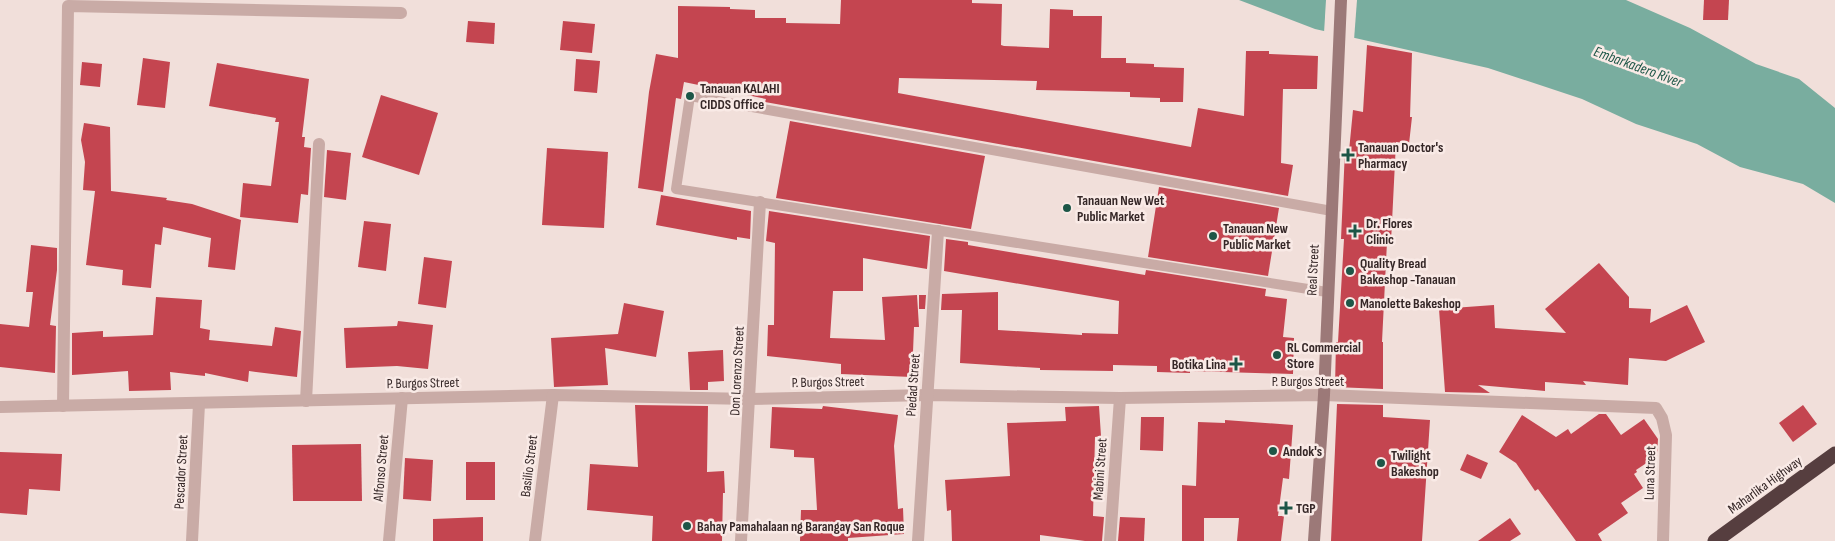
<svg xmlns="http://www.w3.org/2000/svg" width="1835" height="541" viewBox="0 0 1835 541" font-family="'Sofia Sans Condensed',sans-serif">
	<style>
		.water { fill: #79ad9f }
		.pier { fill: #f1dfda }
		.building { fill: #c44550 }
		.lines { fill: none; stroke-linecap: round; stroke-linejoin: round }
		.lane { stroke: #c9aba6; stroke-width: 10 }
		.street { stroke: #c9aba6; stroke-width: 12 }
		.secondary { stroke: #9c7978; stroke-width: 12 }
		.highway { stroke: #563e3f; stroke-width: 15 }
		.poi-dot { fill: #1d5647; stroke: #f9eae6; stroke-width: 2 }
		.labels { text-anchor: middle; dominant-baseline: central; stroke-width: 5; stroke-linejoin: round; paint-order: stroke }
		.poi-label { font-size: 14px; font-weight: bold; fill: #352727; stroke: #f9eae6; text-anchor: start }
		.street-label { font-size: 14px; fill: #352727; stroke: #f9eae6 }
		.water-label { font-size: 15px; font-style: italic; fill: #1d5647; stroke: #f9eae6 }
	</style>
	<rect width="100%" height="100%" fill="#f1dfda"/>
	<path class="water" d="M1239,0H1626L1690,28L1756,64L1799,79L1835,108V203L1803,184L1740,167L1697,144L1636,124L1582,99L1488,68L1315,29Z"/>
	<path class="pier" d="M1326,0H1357L1354,40L1324,33Z"/>
	<g class="building">
		<path d="M841,0H972V3L1002,4L1001,45L1004,46L1049,48L1050,9L1073,10V16H1102L1101,58H1126V63L1154,64V67L1184,68L1183,102H1160V98L1130,97V92L1036,90L1037,81L899,78L898,93L1191,147L1198,108L1244,116L1246,51H1269V54L1318,56L1317,89H1283L1281,163L1293,165L1288,196L765,102L766,99L684,82L681,99L676,98L663,192L638,188L649,92L656,54L678,58V6L730,7V9L755,10V18H786V23L840,24Z"/>
		<path d="M1704,0H1729L1728,20H1703Z"/>
		<path d="M468,21L495,23L494,44L466,42Z"/>
		<path d="M563,21L595,24L592,53L560,50Z"/>
		<path d="M1367,45L1412,53L1410,117H1412L1409,144L1396,142L1391,242H1387L1382,342H1383V389L1335,387L1336,342H1338L1344,239H1341L1345,150L1349,151L1353,110L1363,112Z"/>
		<path d="M143,58L170,62L165,108L137,105Z"/>
		<path d="M576,59L600,61L597,93L574,91Z"/>
		<path d="M82,62L102,64L100,87L80,85Z"/>
		<path d="M217,63L309,79L302,137H305L304,147L311,148L308,195L301,194L298,223L240,217L243,183L271,186L279,122H275L276,118L209,106Z"/>
		<path d="M381,95L438,113L419,175L362,157Z"/>
		<path d="M790,121L985,156L971,229L776,198Z"/>
		<path d="M84,123L110,127L111,191L167,198L166,200L192,204L241,220L235,270L208,267L211,238L163,227L161,245L155,244L151,288L122,285L123,270L86,265L95,191L83,190L85,162L81,140Z"/>
		<path d="M547,148L608,152L604,228L542,225Z"/>
		<path d="M327,150L351,153L346,200L324,197Z"/>
		<path d="M1159,187L1279,208L1268,276L1148,257Z"/>
		<path d="M661,195L751,211L750,239L737,237V240L656,225Z"/>
		<path d="M769,211L930,236L927,269L863,258V291H833L830,338L885,340L882,297L917,295L919,327H914L912,377L841,374V364L767,356L768,325H774L775,243L766,241Z"/>
		<path d="M364,221L391,224L386,271L358,267Z"/>
		<path d="M946,239L968,242V245L1145,275L1146,270L1266,289L1265,296L1287,299L1283,337L1294,338L1293,374L1190,371V373L1157,372V366L1113,365V371L1040,370V368L960,363L962,310H941L942,294L998,292V330L1082,335V333L1118,334L1119,301L944,271Z"/>
		<path d="M31,245L57,248V270L50,325L56,326L55,373L0,367V324L29,327L33,292H26Z"/>
		<path d="M424,257L452,261L446,308L418,304Z"/>
		<path d="M1599,263L1629,297V308L1651,309L1650,323L1687,305L1705,342L1666,361L1629,358L1628,385L1583,381L1586,385L1545,382V391L1478,385L1490,393L1445,392L1439,309L1494,305L1495,328L1566,333L1545,309Z"/>
		<path d="M919,295H926L925,309H919Z"/>
		<path d="M156,297L202,300L200,328L210,330L209,340L272,346L275,327L301,331L297,377L249,371L248,382L205,373V376L170,372L171,390L129,391L128,371L72,375V333L103,331V337L153,335Z"/>
		<path d="M624,303L664,311L656,357L605,348L608,385L554,387L551,338L618,334Z"/>
		<path d="M398,321L433,325L428,369L397,366L346,368L344,328L397,326Z"/>
		<path d="M723,350L724,381L708,382V390H690L688,352Z"/>
		<path d="M1337,404L1383,405V417L1430,420L1422,541H1331Z"/>
		<path d="M635,405L708,406L707,472L724,471L725,493H723L722,541H652L653,516L587,510L590,464L638,467Z"/>
		<path d="M1803,405L1817,424L1793,442L1779,423Z"/>
		<path d="M823,406L898,415L894,446L898,509L903,508L904,534L848,538V541H800L801,510H817L814,458L794,457V450L770,448L772,407L822,409Z"/>
		<path d="M1099,406L1101,436L1095,437L1093,516L1104,517L1102,541H1085L1040,535V541H952L951,510L947,511L945,480L1010,476L1007,423L1066,421L1065,407Z"/>
		<path d="M1599,414H1606L1621,435L1644,419L1658,439L1657,456L1636,470L1637,472L1634,474L1643,488L1621,503L1628,513L1598,534L1602,541H1576L1538,489L1535,491L1516,463L1499,452L1522,415L1556,437L1568,429L1571,434Z"/>
		<path d="M1141,417H1164L1163,451L1140,450Z"/>
		<path d="M1225,420L1293,425L1289,479L1283,478L1278,516H1284L1281,541H1237L1239,518H1204V541H1182V485L1196,486L1198,422L1225,423Z"/>
		<path d="M361,444L362,501H293L292,445Z"/>
		<path d="M0,452L62,454L60,491L29,489L27,515L0,513Z"/>
		<path d="M1467,454L1488,463L1481,479L1460,470Z"/>
		<path d="M405,458L433,460L431,501L403,499Z"/>
		<rect x="466" y="462" width="29" height="38"/>
		<path d="M483,517V541H433V519Z"/>
		<path d="M1120,517L1145,518L1144,541H1118Z"/>
		<path d="M1510,518L1521,534L1510,541H1478Z"/>
	</g>
	<g class="lines">
		<path class="lane" d="M1327,292L676,189L690,96L1332,211"/>
		<g class="street">
			<path d="M306,401L319,144"/>
			<path d="M63,406L68,6L401,13"/>
			<path d="M0,407L553,395L750,399L928,395L1120,398L1324,395L1656,408L1662,418L1666,435L1663,541"/>
			<path d="M192,541L199,404"/>
			<path d="M389,541L402,398"/>
			<path d="M535,541L553,395"/>
			<path d="M741,541L760,202"/>
			<path d="M918,541L938,231"/>
			<path d="M1110,541L1120,398"/>
		</g>
		<path class="secondary" d="M1314,541L1324,395L1341,0"/>
		<path class="highway" d="M1715,541L1835,454"/>
	</g>
	<g class="poi-dot">
		<circle cx="690" cy="96" r="5"/>
		<path d="M1345.5 147.5h5v5h5v5h-5v5h-5v-5h-5v-5h5z"/>
		<circle cx="1067" cy="208" r="5"/>
		<path d="M1352.5 223.5h5v5h5v5h-5v5h-5v-5h-5v-5h5z"/>
		<circle cx="1213" cy="236" r="5"/>
		<circle cx="1350" cy="271" r="5"/>
		<circle cx="1350" cy="303" r="5"/>
		<circle cx="1277" cy="355" r="5"/>
		<path d="M1233.5 356.5h5v5h5v5h-5v5h-5v-5h-5v-5h5z"/>
		<circle cx="1273" cy="451" r="5"/>
		<circle cx="1381" cy="463" r="5"/>
		<path d="M1283.5 500.5h5v5h5v5h-5v5h-5v-5h-5v-5h5z"/>
		<circle cx="687" cy="526" r="5"/>
	</g>
	<g class="labels">
		<g class="poi-label">
			<text x="700" y="88">Tanauan KALAHI<tspan x="700" dy="16">CIDDS Office</tspan></text>
			<text x="1358" y="147">Tanauan Doctor's<tspan x="1358" dy="16">Pharmacy</tspan></text>
			<text x="1077" y="200">Tanauan New Wet<tspan x="1077" dy="16">Public Market</tspan></text>
			<text x="1366" y="223">Dr. Flores<tspan x="1366" dy="16">Clinic</tspan></text>
			<text x="1223" y="228">Tanauan New<tspan x="1223" dy="16">Public Market</tspan></text>
			<text x="1360" y="263">Quality Bread<tspan x="1360" dy="16">Bakeshop -Tanauan</tspan></text>
			<text x="1360" y="303">Manolette Bakeshop</text>
			<text x="1287" y="347">RL Commercial<tspan x="1287" dy="16">Store</tspan></text>
			<text x="1226" y="364" text-anchor="end">Botika Lina</text>
			<text x="1283" y="451">Andok's</text>
			<text x="1391" y="455">Twilight<tspan x="1391" dy="16">Bakeshop</tspan></text>
			<text x="1296" y="508">TGP</text>
			<text x="697" y="526">Bahay Pamahalaan ng Barangay San Roque</text>
		</g>
		<g class="street-label">
			<text transform="translate(1313 270) rotate(-87)">Real Street</text>
			<text transform="translate(737 371) rotate(-87)">Don Lorenzo Street</text>
			<text x="1308" y="381">P. Burgos Street</text>
			<text transform="translate(828 382) rotate(-1)">P. Burgos Street</text>
			<text transform="translate(423 383) rotate(-1)">P. Burgos Street</text>
			<text transform="translate(913 385) rotate(-86)">Piedad Street</text>
			<text transform="translate(529 466) rotate(-83)">Basilio Street</text>
			<text transform="translate(381 468) rotate(-85)">Alfonso Street</text>
			<text transform="translate(1100 469) rotate(-86)">Mabini Street</text>
			<text transform="translate(181 472) rotate(-87)">Pescador Street</text>
			<text transform="translate(1650 473) rotate(-88)">Luna Street</text>
			<text transform="translate(1765 485) rotate(-36)">Maharlika Highway</text>
		</g>
		<g class="water-label">
			<text transform="translate(1638 67) rotate(20)">Embarkadero River</text>
		</g>
	</g>
</svg>
